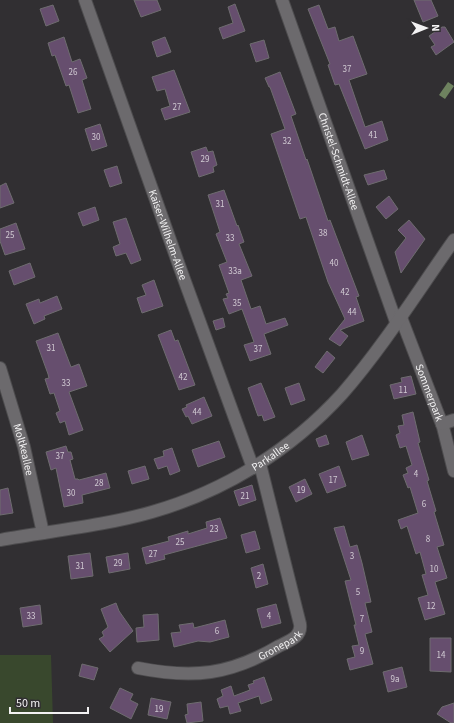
<svg xmlns="http://www.w3.org/2000/svg" width="454" height="723" viewBox="0 0 454 723" font-family="'Source Sans 3',sans-serif">
	<style>
		.green { fill: #39482d }
		.water { fill: #6e825f }
		.building { fill: #664e6e; stroke: #6e6c6f }
		.lines { fill: none; stroke-linecap: round; stroke-linejoin: round }
		.minor-casing { stroke: #4d4c4e; stroke-width: 14 }
		.minor { stroke: #6c6a6d; stroke-width: 12 }
		.labels { text-anchor: middle; dominant-baseline: central; stroke-width: 3; stroke-linejoin: round; paint-order: stroke }
		.number-label { font-size: 9px; fill: #d0c9d2 }
		.street-label { font-size: 11px; fill: #f3f2f3; stroke: #312f32 }
	</style>
	<rect width="100%" height="100%" fill="#312f32"/>
	<path class="green" d="M0,655H51L53,723H0Z"/>
	<path class="water" d="M448,82L454,86L445,99L439,95Z"/>
	<g class="building">
		<path d="M134,0H157L161,10L141,17Z"/>
		<path d="M414,0H431L438,16L423,22Z"/>
		<path d="M235,4L245,31L223,39L219,28L233,23L228,7Z"/>
		<path d="M53,5L59,21L46,26L40,9Z"/>
		<path d="M319,5L328,29L335,27L339,41L353,36L367,74L349,80L365,127L382,121L388,140L365,149L339,84L335,85L328,65L330,64L308,9Z"/>
		<path d="M442,27H445L454,42L436,55L431,47L435,45L429,36Z"/>
		<path d="M64,37L72,62L80,59L87,78L82,80L91,109L78,113L69,85L66,86L55,55L52,56L48,43Z"/>
		<path d="M165,37L171,52L157,57L152,42Z"/>
		<path d="M264,40L269,58L256,62L250,44Z"/>
		<path d="M174,70L190,112L165,120L161,109L170,106L165,89L157,91L152,77Z"/>
		<path d="M280,72L296,114L291,116L306,160L307,159L328,221L330,220L359,296L356,297L364,321L340,330L348,336L340,346L329,339L345,319L328,282L306,217L300,219L271,134L285,129L270,87H269L265,78Z"/>
		<path d="M100,124L107,146L92,151L85,129Z"/>
		<path d="M206,147L208,152L213,151L217,165L213,167L214,172L199,177L191,152Z"/>
		<path d="M117,166L122,183L110,187L104,170Z"/>
		<path d="M384,170L387,179L368,185L364,175Z"/>
		<path d="M6,183L14,203L0,208V186Z"/>
		<path d="M224,190L237,226L238,225L244,242L239,244L252,276L241,280L251,309L260,306L266,324L285,318L288,325L264,334L271,354L250,361L244,345L254,342L242,309L229,314L223,299L228,298L226,294L229,293L219,265L227,262L216,234L220,232L208,195Z"/>
		<path d="M389,196L398,209L386,219L376,207Z"/>
		<path d="M95,207L99,220L83,226L78,213Z"/>
		<path d="M126,218L141,260L131,264L126,253L116,256L113,247L120,244L113,222Z"/>
		<path d="M409,220L425,239L401,273L395,252L406,238L398,230Z"/>
		<path d="M16,223L25,249L5,255L0,241V229Z"/>
		<path d="M30,263L35,277L14,285L9,271Z"/>
		<path d="M154,280L163,306L142,313L137,298L146,295L142,285Z"/>
		<path d="M57,296L62,309L44,316L45,319L34,324L26,304L39,299L40,303Z"/>
		<path d="M223,318L225,327L216,330L213,321Z"/>
		<path d="M171,330L175,341L178,340L195,385L179,390L158,335Z"/>
		<path d="M58,333L71,367L79,364L87,386L69,392L83,430L69,435L65,421L60,423L56,413L60,411L54,393L50,394L45,379L49,378L48,374L36,341Z"/>
		<path d="M327,351L335,358L323,373L315,367Z"/>
		<path d="M411,376L416,394L394,399L390,385L402,382L401,378Z"/>
		<path d="M261,383L275,417L264,421L262,415L258,416L248,388Z"/>
		<path d="M299,383L305,400L291,405L285,388Z"/>
		<path d="M204,397L212,416L192,424L188,416L186,417L182,409L187,407L186,405Z"/>
		<path d="M413,412L420,442L418,443L429,480L427,481L436,511L434,512L444,545L437,547L447,578L435,582L445,614L425,620L418,598L428,595L422,575L426,574L420,552L416,554L407,526L401,529L398,520L418,513L410,487L408,488L403,475L408,473L406,468L412,465L406,446L400,448L396,435L400,433L398,426L404,425L402,415Z"/>
		<path d="M326,435L329,444L319,447L316,439Z"/>
		<path d="M362,435L369,455L352,460L346,442Z"/>
		<path d="M219,441L225,457L198,467L192,450Z"/>
		<path d="M66,446L68,452H71L73,459L70,460L75,479H78L79,480L106,473L110,488L82,495L83,503L64,507L56,468L51,470L46,452Z"/>
		<path d="M172,448L180,471L170,475L167,466L158,469L154,459L164,456L163,451Z"/>
		<path d="M145,466L149,479L132,484L128,471Z"/>
		<path d="M339,466L346,486L327,493L319,474Z"/>
		<path d="M305,479L312,494L296,502L289,487Z"/>
		<path d="M252,485L256,500L239,506L234,491Z"/>
		<path d="M8,488L13,513L0,515V490Z"/>
		<path d="M220,518L227,538L164,555L165,559L146,564L142,548L169,541L168,537L188,531V534L207,528L206,522Z"/>
		<path d="M344,526L350,547L357,545L362,563L371,602L365,603L372,632L365,634L373,664L350,670L347,659L355,657L352,646L359,645L354,625H356L345,581L351,580L334,528Z"/>
		<path d="M255,531L260,549L246,553L241,535Z"/>
		<path d="M90,553L93,576L71,579L68,556Z"/>
		<path d="M128,553L130,569L109,573L106,557Z"/>
		<path d="M263,564L268,584L256,588L251,568Z"/>
		<path d="M116,603L119,611L133,631L110,652L99,639L104,636L102,632L108,627L101,609Z"/>
		<path d="M276,604L281,623L262,628L257,609Z"/>
		<path d="M40,605L42,624L23,627L20,608Z"/>
		<path d="M158,614L159,640L137,642L136,628L144,627L143,615Z"/>
		<path d="M225,620L229,637L210,642L198,641L174,647L171,633L181,632L179,625L193,623L194,628Z"/>
		<path d="M430,638H451V672L430,671Z"/>
		<path d="M82,664L98,668L94,680L79,676Z"/>
		<path d="M402,667L407,687L388,692L383,672Z"/>
		<path d="M264,677L272,700L261,704L259,696L238,703L241,711L230,714L228,706L220,708L217,699L223,696L221,690L231,686L234,696L250,690L248,685L254,683L253,681Z"/>
		<path d="M120,688L133,694L130,700L138,704L131,719L110,708Z"/>
		<path d="M151,698L171,702L167,719L148,715Z"/>
		<path d="M201,702L203,721L187,723L185,715L188,714L187,704Z"/>
		<path d="M454,703V723H451L437,714L442,707Z"/>
	</g>
	<g class="lines">
		<g class="minor-casing">
			<g id="minor">
				<path id="s1" d="M85,0L180,268L253,468"/>
				<path id="s2" d="M282,0L396,322"/>
				<path id="s3" d="M400,315L443,427L454,471"/>
				<path id="s4" d="M0,368L24,447L43,533"/>
				<path d="M442,424L454,420"/>
				<path id="s5" d="M0,540C50,531 103,526 152,512C225,491 291,450 342,394C383,347 418,291 454,240"/>
				<path id="s6" d="M138,668C193,679 230,675 279,646C289,641 302,637 300,624L260,464"/>
			</g>
		</g>
		<use href="#minor" class="minor"/>
	</g>
	<g class="labels">
		<g class="number-label">
			<text x="347" y="69">37</text>
			<text x="73" y="72">26</text>
			<text x="177" y="107">27</text>
			<text x="373" y="135">41</text>
			<text x="96" y="137">30</text>
			<text x="287" y="141">32</text>
			<text x="205" y="159">29</text>
			<text x="220" y="204">31</text>
			<text x="323" y="233">38</text>
			<text x="10" y="235">25</text>
			<text x="230" y="238">33</text>
			<text x="334" y="263">40</text>
			<text x="235" y="271">33a</text>
			<text x="345" y="292">42</text>
			<text x="237" y="303">35</text>
			<text x="352" y="312">44</text>
			<text x="51" y="348">31</text>
			<text x="258" y="349">37</text>
			<text x="183" y="377">42</text>
			<text x="66" y="383">33</text>
			<text x="403" y="390">11</text>
			<text x="197" y="412">44</text>
			<text x="60" y="456">37</text>
			<text x="416" y="474">4</text>
			<text x="333" y="480">17</text>
			<text x="99" y="483">28</text>
			<text x="301" y="490">19</text>
			<text x="71" y="493">30</text>
			<text x="245" y="496">21</text>
			<text x="424" y="504">6</text>
			<text x="214" y="529">23</text>
			<text x="428" y="539">8</text>
			<text x="180" y="542">25</text>
			<text x="153" y="554">27</text>
			<text x="352" y="556">3</text>
			<text x="118" y="563">29</text>
			<text x="80" y="566">31</text>
			<text x="434" y="569">10</text>
			<text x="259" y="576">2</text>
			<text x="358" y="592">5</text>
			<text x="431" y="606">12</text>
			<text x="31" y="616">33</text>
			<text x="269" y="616">4</text>
			<text x="362" y="619">7</text>
			<text x="217" y="631">6</text>
			<text x="362" y="651">9</text>
			<text x="441" y="655">14</text>
			<text x="395" y="679">9a</text>
			<text x="159" y="709">19</text>
		</g>
		<g class="street-label">
			<text stroke="none"><textPath href="#s2" startOffset="171">Christel-Schmidt-Allee</textPath></text>
			<text stroke="none"><textPath href="#s1" startOffset="249">Kaiser-Wilhelm-Allee</textPath></text>
			<text stroke="none"><textPath href="#s3" startOffset="83">Sommerpark</textPath></text>
			<text stroke="none"><textPath href="#s4" startOffset="85">Moltkeallee</textPath></text>
			<text stroke="none"><textPath href="#s5" startOffset="286">Parkallee</textPath></text>
			<text stroke="none"><textPath href="#s6" startOffset="148">Gronepark</textPath></text>
		</g>
	</g>
	<g transform="translate(426 28) rotate(89)" stroke="#312f32" stroke-width="3" paint-order="stroke">
	<path d="M0-3L7 15L0 10L-7 15Z" fill="#f3f2f3"/>
	<text y="-6" font-size="11" font-weight="bold" text-anchor="middle" fill="#f3f2f3">N</text>
	</g>
	<path d="M10 707v6h78v-6" fill="none" stroke="#f3f2f3" stroke-width="2"/>
	<text x="16" y="707" font-size="12" fill="#f3f2f3" stroke="#312f32" stroke-width="3" paint-order="stroke">50 m</text>
</svg>
